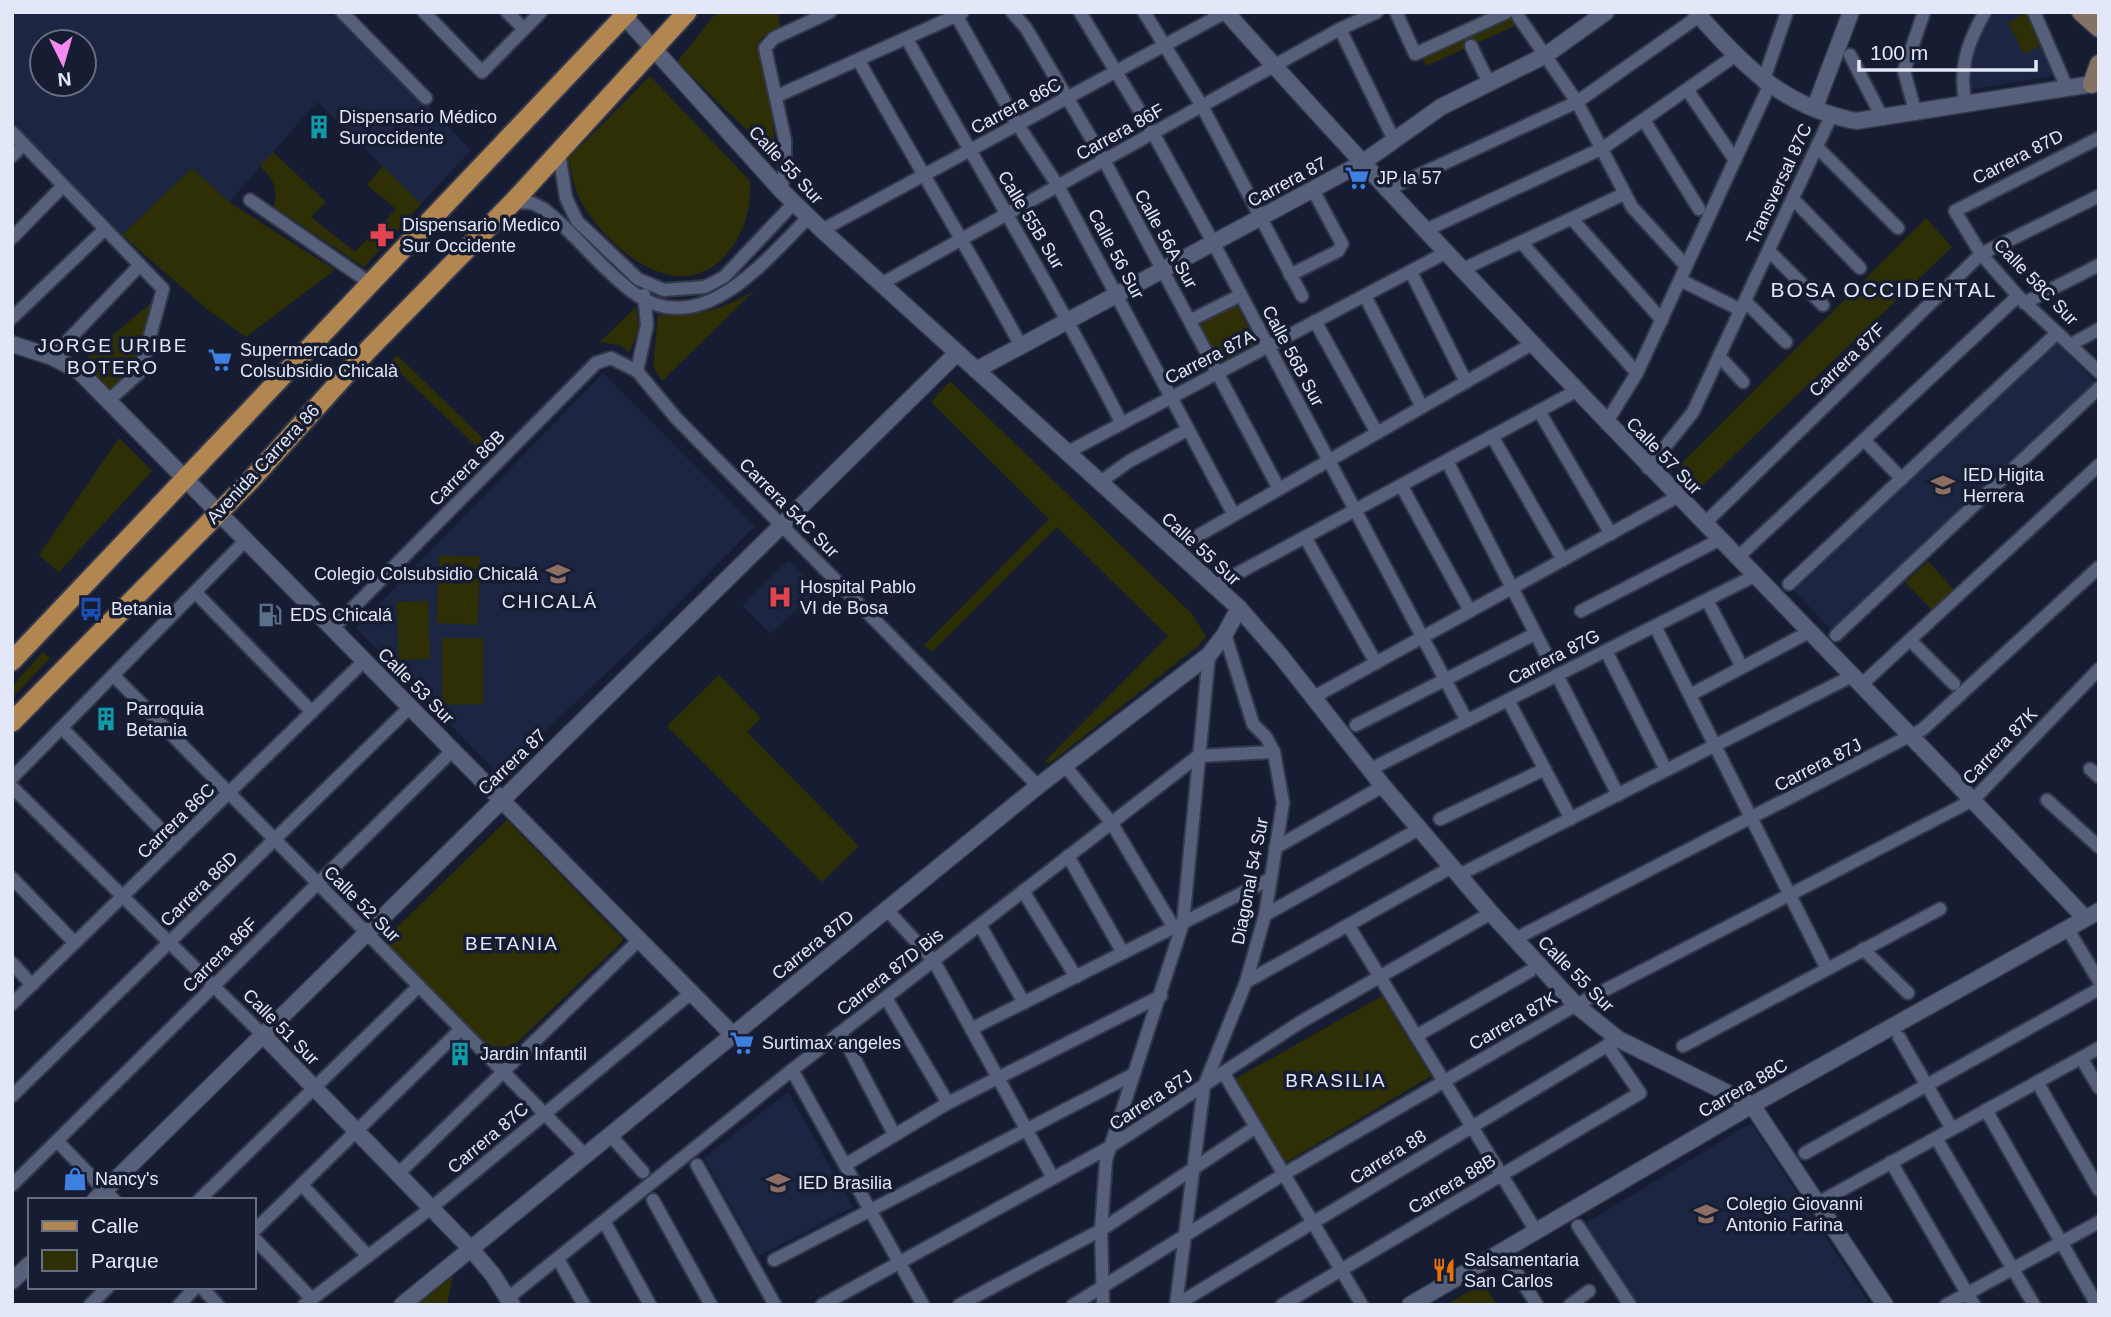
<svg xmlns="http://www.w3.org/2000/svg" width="2111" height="1317" viewBox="0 0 2111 1317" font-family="Helvetica,sans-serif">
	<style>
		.built { fill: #1c2541; fill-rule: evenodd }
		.green { fill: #2e2f04 }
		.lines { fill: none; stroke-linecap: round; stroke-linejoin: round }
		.minor-casing { stroke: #34384b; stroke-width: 16 }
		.tertiary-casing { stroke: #34384b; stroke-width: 19 }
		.secondary-casing { stroke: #34384b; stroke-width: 21 }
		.primary-casing { stroke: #34384b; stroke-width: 23 }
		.minor { stroke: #57607a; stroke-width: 12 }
		.tertiary { stroke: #57607a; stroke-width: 16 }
		.secondary { stroke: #847365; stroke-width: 18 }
		.primary { stroke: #b28650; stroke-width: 19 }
		.labels { text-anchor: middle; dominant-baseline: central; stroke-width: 7; stroke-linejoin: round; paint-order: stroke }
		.street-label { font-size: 18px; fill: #e2e8f7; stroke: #161d33 }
		.poi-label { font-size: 18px; fill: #e2e8f7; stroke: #161d33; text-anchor: start }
		.neighbourhood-label { font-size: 19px; letter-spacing: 2px; fill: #e2e8f7; stroke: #161d33 }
		.quarter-label { font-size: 21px; letter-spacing: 2px; fill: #e2e8f7; stroke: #161d33 }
	</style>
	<rect width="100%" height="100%" fill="#161d33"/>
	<g class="built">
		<path d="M12,12H336L471,150L421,204L317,102L229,202L192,168L122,235L12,122ZM42,42H84V84H42Z"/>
		<path d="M1999,12H2030L2056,75L1966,90L1965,72L1988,17Z"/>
		<path d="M2055,340L2095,382L1831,630L1792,588Z"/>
		<path d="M603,373L755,526L660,622L499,775L356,628Z"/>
		<path d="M789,560L818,589L771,634L742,605Z"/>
		<path d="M788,1092L853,1207L758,1256L704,1158Z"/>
		<path d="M1751,1123L1870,1305H1635L1583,1225Z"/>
	</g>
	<g class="green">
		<path d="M717,12H778L780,27L761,38L776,147L765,148L677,62Z"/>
		<path d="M2027,12L2044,44L2024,54L2008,23Z"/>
		<path d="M1512,15L1517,25L1426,66L1421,56Z"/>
		<path d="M650,76L750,181C751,207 746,229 729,251C682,312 607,249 580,200C574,188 572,172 568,159Z"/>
		<path d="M273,152L326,202L311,217L355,252L396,209L367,185L383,166L421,204L364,267L274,207C278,188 274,179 260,166Z"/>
		<path d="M192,168L229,202L335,270L246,337L208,310L122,235Z"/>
		<path d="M1926,218L1952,247L1701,487L1680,465Z"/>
		<path d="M755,290L662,381L653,366L658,315C695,317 724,310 755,290Z"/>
		<path d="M152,302C143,341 142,365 111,392L80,363Z"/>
		<path d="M1236,303L1258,346L1219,366L1197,322Z"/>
		<path d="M636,307L639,330L629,352L620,345L600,342Z"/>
		<path d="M397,355L494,449L486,456L390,363Z"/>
		<path d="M950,381L1191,613L1206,636L1199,645L1050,763L1044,762L1168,636L1057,527L932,652L924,645L1049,519L931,402Z"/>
		<path d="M119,438L152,471L59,572L39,555Z"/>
		<path d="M439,555L480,557L478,625L437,623Z"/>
		<path d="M1928,561L1954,590L1932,610L1905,582Z"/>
		<path d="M428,601L430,659L399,660L397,602Z"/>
		<path d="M442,638H483V704L442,705Z"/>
		<path d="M43,652L50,658L12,698V686Z"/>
		<path d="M719,675L761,718L747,732L859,846L822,882L667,726Z"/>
		<path d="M507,820L624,940L500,1059L384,940Z"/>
		<path d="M1382,996L1431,1076L1285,1163L1235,1079Z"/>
		<path d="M453,1276L447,1305H416Z"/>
		<path d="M1483,1283L1497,1305H1446Z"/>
	</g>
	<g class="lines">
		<g class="minor-casing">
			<g id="minor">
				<path d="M342,12L426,98"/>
				<path d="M424,12L482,72L541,12"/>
				<path d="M507,12L524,29"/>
				<path d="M1012,12L1026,28L1104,160L1279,489"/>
				<path d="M1080,12L1153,133L1214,244L1467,721"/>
				<path d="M1144,12L1202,106L1302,296"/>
				<path d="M1396,12L1415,54L1507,12"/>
				<path d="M2034,12L2067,88"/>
				<path d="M956,15L1018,125L1058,186L1234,515"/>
				<path d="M1518,16L1577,102L1632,207L1686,266"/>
				<path d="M1340,29L1394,140"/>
				<path d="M907,39C978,167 1054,291 1121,422"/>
				<path d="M1471,46L1489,83"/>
				<path d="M1850,55L1883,119"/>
				<path d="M859,61C912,157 969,249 1021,346"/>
				<path d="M1763,82L1787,12"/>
				<path d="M1688,91L1735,160"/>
				<path d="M777,96L962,13"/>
				<path d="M1966,105C1958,70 1967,43 1985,12"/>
				<path d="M1916,114L1904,71L1924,12"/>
				<path d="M1644,120L1699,209"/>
				<path d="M12,132L163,289L140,372L108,401"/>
				<path d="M2099,138L1955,211L1981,254L2018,296L2099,372"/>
				<path d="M1817,147L1898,228"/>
				<path d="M559,153L566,198L577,221L638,279L664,290L705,287L724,277L794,203"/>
				<path d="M12,156L24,144"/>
				<path d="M781,190L785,170V140L765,48L774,38L830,12"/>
				<path d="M1386,190L1577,102L1699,16"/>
				<path d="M250,200L370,283"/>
				<path d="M1794,200L1860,268"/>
				<path d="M513,202L532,203L544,209C576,234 601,269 634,293C702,342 766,259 809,217"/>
				<path d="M1572,219L1662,320"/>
				<path d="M822,230L1226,12"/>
				<path d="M1424,231L1603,148L1736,55"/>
				<path d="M12,238L63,186"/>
				<path d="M1521,242L1637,373"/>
				<path d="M1769,251L1823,305"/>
				<path d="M1461,270L1624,194"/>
				<path d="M1411,272L1466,382"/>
				<path d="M1290,275L1338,251L1342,244L1313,190"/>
				<path d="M1680,280L1741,310"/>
				<path d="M881,284L1340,29L1377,12"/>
				<path d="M1365,296L1422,407"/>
				<path d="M1745,301L1786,342"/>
				<path d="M2024,303L2099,265"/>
				<path d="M12,318L105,229"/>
				<path d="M1191,320L1241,295"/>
				<path d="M1315,321L1377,433"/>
				<path d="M2070,345L2099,329"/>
				<path d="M1719,356L1743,382"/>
				<path d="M52,357L140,265"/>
				<path d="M637,371L676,418L1038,786"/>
				<path d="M637,371L647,325L644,295"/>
				<path d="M1539,411L1611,534"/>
				<path d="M1606,423L1637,373L1769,86"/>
				<path d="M1492,436L1563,560"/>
				<path d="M1864,440L1902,479"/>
				<path d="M1066,453L1445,253"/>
				<path d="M1447,461L1546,654"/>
				<path d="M1648,468L1693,412L1832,114"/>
				<path d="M1099,483L1128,462L1187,430"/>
				<path d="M1401,485L1470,611"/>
				<path d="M1704,524L1981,254L2099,196"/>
				<path d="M1305,537L1376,663"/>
				<path d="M1173,550L1532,344"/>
				<path d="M1737,558L2018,296"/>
				<path d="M1789,584L2057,333"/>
				<path d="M1214,586L1576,391"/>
				<path d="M195,592L312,712"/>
				<path d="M1707,600L1742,667"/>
				<path d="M1581,611L1719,540"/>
				<path d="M1655,626L1827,969"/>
				<path d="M332,629L596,363L611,358L637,371"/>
				<path d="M1836,635L2099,388"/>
				<path d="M1910,640L1954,684"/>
				<path d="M1606,651L1666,770"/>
				<path d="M113,675L586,1156"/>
				<path d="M1557,675L1618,795"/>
				<path d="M1861,685L2099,465"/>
				<path d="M1690,695L1809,632"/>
				<path d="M1312,698L1677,497"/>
				<path d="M1508,700L1571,819"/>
				<path d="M1356,725L1535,634"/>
				<path d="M62,728L176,845"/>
				<path d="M1065,766L1111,822L1174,928"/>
				<path d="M2090,769L2099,777"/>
				<path d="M1369,770L1754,576"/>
				<path d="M12,778L245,541"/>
				<path d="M12,787L263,1035"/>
				<path d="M2047,800L2099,847"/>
				<path d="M1440,819L1545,769"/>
				<path d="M1275,848L1383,786"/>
				<path d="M1068,856L1123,953"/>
				<path d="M1459,875L1852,676"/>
				<path d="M12,878L75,943"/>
				<path d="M1023,891L1076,977"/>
				<path d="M887,910L934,961L1053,1178"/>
				<path d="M1265,915L1419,829"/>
				<path d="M980,925L1024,1003"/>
				<path d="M1348,925L1536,1231"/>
				<path d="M2067,928L2099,981"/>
				<path d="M1515,939L1923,729L2099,567"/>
				<path d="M1863,949L1908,993"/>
				<path d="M12,963L32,985"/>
				<path d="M1246,982L1452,867"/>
				<path d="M886,998L948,1103"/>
				<path d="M12,1004L364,661"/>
				<path d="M971,1029L1270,879"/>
				<path d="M841,1033L894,1134"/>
				<path d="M1416,1036L1530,971"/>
				<path d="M1899,1037L1952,1129"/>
				<path d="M1683,1046L1940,909"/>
				<path d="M2081,1058L2099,1088"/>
				<path d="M792,1070L923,1305"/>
				<path d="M1223,1072L1362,1305"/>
				<path d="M2037,1082L2099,1190"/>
				<path d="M12,1096L409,708"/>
				<path d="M1986,1110L2097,1305"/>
				<path d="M611,1136L643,1172"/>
				<path d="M1936,1138L2034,1305"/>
				<path d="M57,1141L114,1200"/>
				<path d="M1805,1153L2099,989"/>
				<path d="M1891,1162L1974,1305"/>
				<path d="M697,1165L775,1305"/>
				<path d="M845,1165L948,1103L1161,996"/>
				<path d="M398,1174L639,940"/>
				<path d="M12,1185L452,751"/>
				<path d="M302,1185L368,1256"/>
				<path d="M199,1200L419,986"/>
				<path d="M653,1200L711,1305"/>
				<path d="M1818,1203L2099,1048"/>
				<path d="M604,1221L650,1305"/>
				<path d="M1578,1226L1630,1305"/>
				<path d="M254,1231L461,1029"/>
				<path d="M254,1238L312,1299"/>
				<path d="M1503,1251L1537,1305"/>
				<path d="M558,1259L584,1305"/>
				<path d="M774,1260L1134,1074"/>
				<path d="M201,1287L218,1305"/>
				<path d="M508,1298L792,1070L1198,756L1274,752"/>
				<path d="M90,1305L108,1287"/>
				<path d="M179,1305L196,1287"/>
				<path d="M304,1305L431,1208L691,993"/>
				<path d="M822,1305L1108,1148L1299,1023L1491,913"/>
				<path d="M959,1305L1101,1230L1256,1127"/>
				<path d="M1073,1305L1284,1174L1576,1005L1973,800L2099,669"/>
				<path d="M1103,1305L1101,1230L1106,1160L1183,923L1209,655"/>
				<path d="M1176,1305L1204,1086L1246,982L1265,915L1283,803L1274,752L1266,737L1253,724L1225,634"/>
				<path d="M1176,1305L1618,1039"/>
				<path d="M1282,1305L1640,1093L1607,1045"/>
				<path d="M1570,1305L1589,1291"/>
				<path d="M1946,1305L2099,1222"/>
			</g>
		</g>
		<g class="tertiary-casing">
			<g id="tertiary">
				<path d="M1226,12C1503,323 1799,616 2085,918"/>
				<path d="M1696,12C1743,66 1784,107 1856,121L2099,83"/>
				<path d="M624,16L781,190L822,230L1239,608L1280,655L1383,786L1491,913L1576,1005L1618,1039L1752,1105"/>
				<path d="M1815,107L1851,12"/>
				<path d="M12,344L52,357L79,371L734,1036"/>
				<path d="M976,370L1362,163L1441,107L1546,55L1606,12"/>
				<path d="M263,1035L472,1250L493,1275L512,1305"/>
				<path d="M1752,1105L1885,1305"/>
				<path d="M95,1200L957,353"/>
				<path d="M12,1281L30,1264"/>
				<path d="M402,1305L1038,786L1209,655L1225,634L1239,608"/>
				<path d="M1410,1305L1752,1105L2099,911"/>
			</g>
		</g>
		<g class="secondary-casing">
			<g id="secondary">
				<path d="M2081,12L2099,28"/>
				<path d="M2092,84L2099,64"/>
			</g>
		</g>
		<g class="primary-casing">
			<g id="primary">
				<path d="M12,661L628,12"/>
				<path d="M12,722L251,480L368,350L513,202L687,12"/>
			</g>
		</g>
		<use href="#minor" class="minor"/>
		<use href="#tertiary" class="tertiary"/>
		<use href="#secondary" class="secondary"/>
		<use href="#primary" class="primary"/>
	</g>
	<defs>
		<g id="building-bare" transform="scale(1.89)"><path d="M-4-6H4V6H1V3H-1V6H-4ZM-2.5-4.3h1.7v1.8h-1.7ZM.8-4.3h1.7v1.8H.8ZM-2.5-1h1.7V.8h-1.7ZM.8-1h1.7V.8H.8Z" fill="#0f9aa8" stroke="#161d33" stroke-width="2.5" paint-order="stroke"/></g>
		<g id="supermarket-bare" transform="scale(1.89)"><path d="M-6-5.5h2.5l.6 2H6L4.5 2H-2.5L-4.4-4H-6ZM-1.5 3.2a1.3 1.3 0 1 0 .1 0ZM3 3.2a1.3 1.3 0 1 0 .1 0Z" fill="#3f7fe0" stroke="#161d33" stroke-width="2.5" paint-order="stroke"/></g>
		<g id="pharmacy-bare" transform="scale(1.89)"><path d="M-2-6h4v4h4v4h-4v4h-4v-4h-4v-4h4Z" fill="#e0444e" stroke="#161d33" stroke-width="2.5" paint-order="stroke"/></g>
		<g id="school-bare" transform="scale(1.89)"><path d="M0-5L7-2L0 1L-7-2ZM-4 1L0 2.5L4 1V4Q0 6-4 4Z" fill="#8d6e63" stroke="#161d33" stroke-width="2.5" paint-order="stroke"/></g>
		<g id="hospital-bare" transform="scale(1.89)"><path d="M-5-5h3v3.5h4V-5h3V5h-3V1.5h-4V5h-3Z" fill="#e0444e" stroke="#161d33" stroke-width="2.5" paint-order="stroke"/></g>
		<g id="bus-bare" transform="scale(1.89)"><path d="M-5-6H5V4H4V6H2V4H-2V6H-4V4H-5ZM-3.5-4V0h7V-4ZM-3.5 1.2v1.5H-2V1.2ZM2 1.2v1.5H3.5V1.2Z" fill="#1a4fb4" stroke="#161d33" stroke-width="2.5" paint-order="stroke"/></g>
		<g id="fuel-bare" transform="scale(1.89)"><path d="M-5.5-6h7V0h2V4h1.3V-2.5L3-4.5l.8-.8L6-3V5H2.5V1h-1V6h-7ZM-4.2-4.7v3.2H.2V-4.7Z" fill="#5c6f8a" stroke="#161d33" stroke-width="2.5" paint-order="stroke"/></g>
		<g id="shop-bare" transform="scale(1.89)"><path d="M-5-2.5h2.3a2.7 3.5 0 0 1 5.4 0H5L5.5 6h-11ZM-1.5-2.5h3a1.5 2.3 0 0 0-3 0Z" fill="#3f7fe0" stroke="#161d33" stroke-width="2.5" paint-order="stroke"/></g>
		<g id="restaurant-bare" transform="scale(1.89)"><path d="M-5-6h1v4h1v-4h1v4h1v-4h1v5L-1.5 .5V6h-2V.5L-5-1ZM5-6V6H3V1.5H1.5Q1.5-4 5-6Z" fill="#e8710a" stroke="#161d33" stroke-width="2.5" paint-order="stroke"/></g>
	</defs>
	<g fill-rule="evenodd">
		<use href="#building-bare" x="319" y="127"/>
		<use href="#supermarket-bare" x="1357" y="178"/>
		<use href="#pharmacy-bare" x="382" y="235"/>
		<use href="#supermarket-bare" x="220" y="360"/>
		<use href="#school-bare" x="1943" y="485"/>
		<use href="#school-bare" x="558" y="574"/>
		<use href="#hospital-bare" x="780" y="597"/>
		<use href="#bus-bare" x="91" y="609"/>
		<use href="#fuel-bare" x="270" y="615"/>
		<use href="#building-bare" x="106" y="719"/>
		<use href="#supermarket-bare" x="742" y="1043"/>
		<use href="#building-bare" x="460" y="1054"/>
		<use href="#shop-bare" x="75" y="1179"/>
		<use href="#school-bare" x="778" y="1183"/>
		<use href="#school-bare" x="1706" y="1214"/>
		<use href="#restaurant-bare" x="1444" y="1270"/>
	</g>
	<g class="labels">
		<g class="street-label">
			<text transform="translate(1016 106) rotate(-28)">Carrera 86C</text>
			<text transform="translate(1120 132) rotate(-29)">Carrera 86F</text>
			<text transform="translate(2018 157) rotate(-27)">Carrera 87D</text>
			<text transform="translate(786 165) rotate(47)">Calle 55 Sur</text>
			<text transform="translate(1287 182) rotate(-28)">Carrera 87</text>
			<text transform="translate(1779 184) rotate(-65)">Transversal 87C</text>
			<text transform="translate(1031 220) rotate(59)">Calle 55B Sur</text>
			<text transform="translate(1166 239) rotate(61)">Calle 56A Sur</text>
			<text transform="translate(1116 254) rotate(62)">Calle 56 Sur</text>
			<text transform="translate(2036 282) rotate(46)">Calle 58C Sur</text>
			<text transform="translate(1293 356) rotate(62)">Calle 56B Sur</text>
			<text transform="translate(1210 357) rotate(-27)">Carrera 87A</text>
			<text transform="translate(1847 360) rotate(-44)">Carrera 87F</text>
			<text transform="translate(1664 456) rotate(46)">Calle 57 Sur</text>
			<text transform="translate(263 464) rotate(-47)">Avenida Carrera 86</text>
			<text transform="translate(467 468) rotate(-45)">Carrera 86B</text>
			<text transform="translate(789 508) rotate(45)">Carrera 54C Sur</text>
			<text transform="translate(1201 549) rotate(42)">Calle 55 Sur</text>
			<text transform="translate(1554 657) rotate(-27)">Carrera 87G</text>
			<text transform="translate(416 686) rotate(45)">Calle 53 Sur</text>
			<text transform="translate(2000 746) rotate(-46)">Carrera 87K</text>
			<text transform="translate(512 762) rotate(-44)">Carrera 87</text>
			<text transform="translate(1818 765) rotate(-27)">Carrera 87J</text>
			<text transform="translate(176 821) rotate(-44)">Carrera 86C</text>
			<text transform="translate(1250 881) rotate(-79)">Diagonal 54 Sur</text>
			<text transform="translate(199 889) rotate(-44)">Carrera 86D</text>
			<text transform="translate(362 904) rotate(45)">Calle 52 Sur</text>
			<text transform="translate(813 945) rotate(-39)">Carrera 87D</text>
			<text transform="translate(220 955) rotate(-45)">Carrera 86F</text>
			<text transform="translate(890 972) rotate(-38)">Carrera 87D Bis</text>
			<text transform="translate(1576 974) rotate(45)">Calle 55 Sur</text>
			<text transform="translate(1513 1021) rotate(-30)">Carrera 87K</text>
			<text transform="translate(281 1027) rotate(45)">Calle 51 Sur</text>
			<text transform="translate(1743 1088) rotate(-30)">Carrera 88C</text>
			<text transform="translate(1151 1100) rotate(-33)">Carrera 87J</text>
			<text transform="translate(488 1138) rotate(-40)">Carrera 87C</text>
			<text transform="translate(1388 1157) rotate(-32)">Carrera 88</text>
			<text transform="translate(1452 1184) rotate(-31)">Carrera 88B</text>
		</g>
		<g class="poi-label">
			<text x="339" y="117">Dispensario Médico<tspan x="339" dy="21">Suroccidente</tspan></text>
			<text x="1377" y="178">JP la 57</text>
			<text x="402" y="225">Dispensario Medico<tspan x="402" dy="21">Sur Occidente</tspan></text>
			<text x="240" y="350">Supermercado<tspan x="240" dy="21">Colsubsidio Chicalà</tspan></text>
			<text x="1963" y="475">IED Higita<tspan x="1963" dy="21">Herrera</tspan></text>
			<text x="538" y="574" text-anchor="end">Colegio Colsubsidio Chicalá</text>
			<text x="800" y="587">Hospital Pablo<tspan x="800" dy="21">VI de Bosa</tspan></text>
			<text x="111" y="609">Betania</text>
			<text x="290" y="615">EDS Chicalá</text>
			<text x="126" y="709">Parroquia<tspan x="126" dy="21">Betania</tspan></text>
			<text x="762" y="1043">Surtimax angeles</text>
			<text x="480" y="1054">Jardin Infantil</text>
			<text x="95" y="1179">Nancy's</text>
			<text x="798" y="1183">IED Brasilia</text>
			<text x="1726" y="1204">Colegio Giovanni<tspan x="1726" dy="21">Antonio Farina</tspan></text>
			<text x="1464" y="1260">Salsamentaria<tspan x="1464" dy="21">San Carlos</tspan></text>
		</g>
		<g class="neighbourhood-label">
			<text x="113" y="345">JORGE URIBE<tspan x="113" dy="22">BOTERO</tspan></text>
			<text x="550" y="601">CHICALÁ</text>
			<text x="512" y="943">BETANIA</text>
			<text x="1336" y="1080">BRASILIA</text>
		</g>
		<g class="quarter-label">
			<text x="1884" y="289">BOSA OCCIDENTAL</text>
		</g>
	</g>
	<rect width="2111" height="1317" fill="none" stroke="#e2e8f7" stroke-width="28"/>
	<rect x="28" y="1198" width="228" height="91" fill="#161d33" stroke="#686e81" stroke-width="2"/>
	<rect x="42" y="1221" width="35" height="10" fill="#b28650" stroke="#686e81" stroke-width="2"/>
	<text x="91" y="1233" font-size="21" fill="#e2e8f7">Calle</text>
	<rect x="42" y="1250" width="35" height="21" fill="#2e2f04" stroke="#686e81" stroke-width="2"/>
	<text x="91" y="1268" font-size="21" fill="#e2e8f7">Parque</text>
	<g transform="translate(63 63) rotate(175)"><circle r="33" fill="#161d33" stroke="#686e81" stroke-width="2"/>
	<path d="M0-5L12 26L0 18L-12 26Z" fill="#f489f1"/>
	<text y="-10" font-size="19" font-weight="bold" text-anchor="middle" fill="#e2e8f7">N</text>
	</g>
	<path d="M1859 60v10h177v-10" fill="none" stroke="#e2e8f7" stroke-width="3.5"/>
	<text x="1870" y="60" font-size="21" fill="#e2e8f7" stroke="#161d33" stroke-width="5" paint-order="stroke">100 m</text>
</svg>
